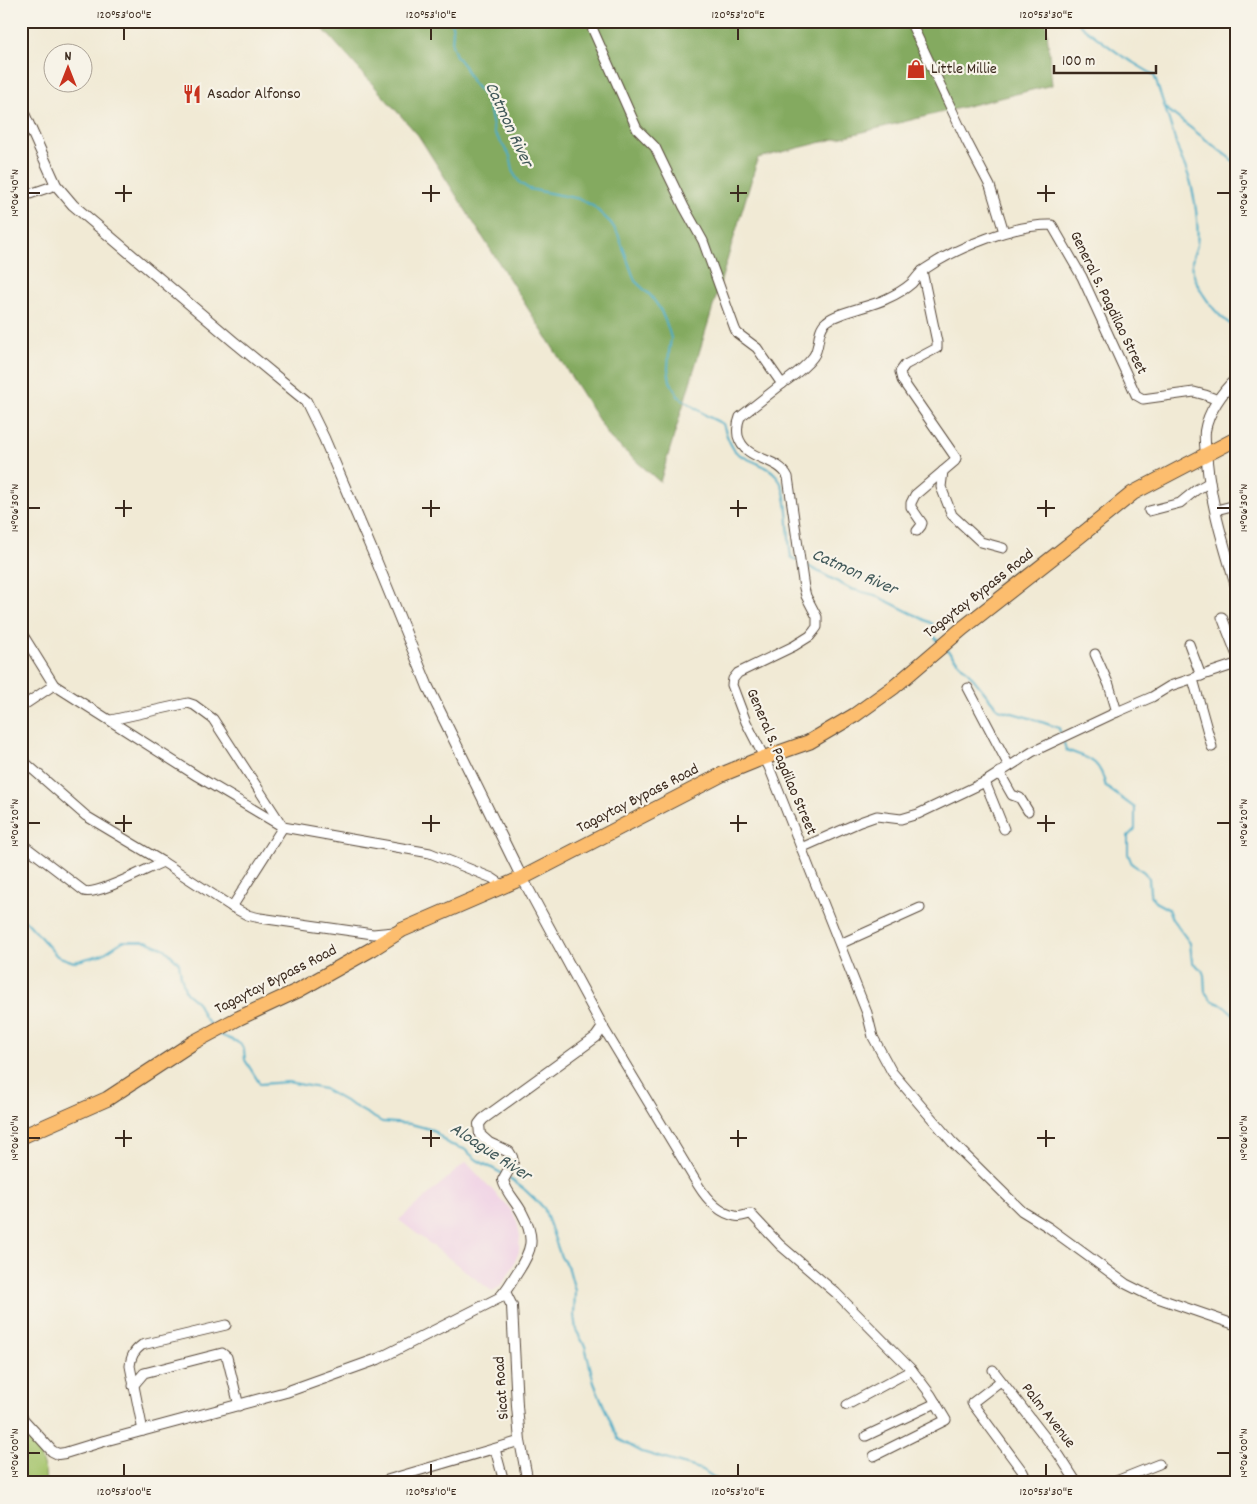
<svg xmlns="http://www.w3.org/2000/svg" width="1257" height="1504" viewBox="0 0 1257 1504" font-family="Dekko,sans-serif">
	<style>
		.built { fill: #f0d0e5 }
		.green { fill: #a5c46c; stroke: #707745 }
		.forest { fill: #84aa60; stroke: #606a3f }
		.lines { fill: none; stroke-linecap: round; stroke-linejoin: round }
		.stream { stroke: #48acc7; stroke-width: 2 }
		.minor-casing { stroke: #564739; stroke-width: 11 }
		.tertiary-casing { stroke: #564739; stroke-width: 12 }
		.primary-casing { stroke: #564739; stroke-width: 16 }
		.minor { stroke: #fff; stroke-width: 9 }
		.tertiary { stroke: #fff; stroke-width: 10 }
		.primary { stroke: #fcbd6e; stroke-width: 14 }
		.ticks { fill: none; stroke: #3b2a1e; stroke-width: 2 }
		.labels { text-anchor: middle; dominant-baseline: central; stroke-width: 4.5; stroke-linejoin: round; paint-order: stroke }
		.poi-label { font-size: 16px; fill: #3b2a1e; stroke: #f7f3e8; text-anchor: start }
		.street-label { font-size: 16px; fill: #3b2a1e; stroke: #f7f3e8 }
		.water-label { font-size: 18px; font-style: italic; fill: #405859; stroke: #f7f3e8 }
		.neatline { fill: none; stroke: #3b2a1e; stroke-width: 2 }
		.ticks-label { font-size: 12px; text-anchor: middle; fill: #3b2a1e }
	</style>
	<rect width="100%" height="100%" fill="#f7f3e8"/>
	<filter id="ink" filterUnits="userSpaceOnUse"><feTurbulence type="fractalNoise" baseFrequency=".02" numOctaves="2"/><feDisplacementMap in="SourceGraphic" scale="10" xChannelSelector="R" yChannelSelector="G"/><feConvolveMatrix kernelMatrix="1 2 1 2 8 2 1 2 1" color-interpolation-filters="sRGB"/></filter>
	<filter id="wash" filterUnits="userSpaceOnUse"><feTurbulence type="fractalNoise" baseFrequency=".0096" numOctaves="4" result="noise"/><feDisplacementMap in="SourceGraphic" scale="20" xChannelSelector="R" yChannelSelector="G"/><feGaussianBlur stdDeviation="1.12" result="paint"/><feColorMatrix in="noise" values="0 0 0 0 0 0 0 0 0 0 0 0 0 0 0 0 0 1.4 0 .05"/><feComposite in="paint" operator="in"/></filter>
	<g filter="url(#wash)">
		<rect width="100%" height="100%" fill="#f1ead5"/>
		<path class="built" d="M466,1162L511,1210L517,1221L520,1236L519,1251L513,1267L503,1283L493,1292L399,1220Z"/>
		<path class="green" d="M32,1431L45,1471L46,1483H21V1441Z"/>
		<path class="forest" d="M316,21H1046L1052,85L758,158L660,482L610,438L418,135Z"/>
		<g class="lines">
			<g class="stream">
				<path d="M451,21L453,30L452,45L456,56L464,66L472,82L484,96L490,111L494,132L510,156L514,174L520,183L529,189L580,199L593,206L611,223L618,234L635,281L651,296L660,309L667,325L671,338L669,352L668,369L670,381L678,396L707,416L723,424C726,433 729,445 736,452C748,462 769,464 778,478C790,495 787,536 791,557L796,560"/>
				<path d="M1078,21L1080,25L1122,56L1154,75L1165,108L1236,163"/>
				<path d="M1165,108C1170,123 1174,137 1179,152C1183,164 1190,175 1192,188C1196,206 1199,226 1197,245C1196,251 1192,256 1192,263C1192,284 1217,319 1236,327"/>
				<path d="M804,564L851,589L875,595L933,624V635L939,642"/>
				<path d="M946,649L968,672L998,709L1030,718L1059,728L1060,732"/>
				<path d="M1064,743L1066,750C1091,759 1100,760 1106,787L1135,808V829L1128,836V854L1132,864L1144,872L1149,879L1150,893L1155,902L1168,909L1172,919L1190,943L1192,962L1202,970L1204,975L1205,992L1212,1001L1223,1005L1236,1016"/>
				<path d="M21,919L27,922L57,956L74,962L103,954L123,941H146L165,949L179,963L181,976L186,993L197,1002L204,1017L211,1026"/>
				<path d="M220,1035L240,1043L244,1050L245,1060L260,1084L288,1082L324,1089L382,1122L411,1124L433,1130L449,1144L464,1149L477,1160L503,1174"/>
				<path d="M509,1178L524,1189L544,1208L561,1257L569,1269L575,1291L574,1315L576,1330L585,1346L594,1383L618,1439L642,1452L703,1470L722,1483"/>
			</g>
		</g>
	</g>
	<g filter="url(#ink)">
		<g class="lines">
			<g class="minor-casing">
				<g id="minor">
					<path d="M589,21L637,129L655,147L684,207L703,241L735,329L737,333L757,348L782,384"/>
					<path d="M910,21L967,142L990,186L1004,232"/>
					<path d="M21,197L56,185"/>
					<path d="M1218,400L1205,395L1194,392L1150,398L1143,399L1136,395L1082,277L1052,225C1014,224 956,248 925,269C919,273 916,279 912,283C904,290 895,295 886,299C870,307 837,312 826,322C816,330 821,347 813,357C805,368 793,376 782,384C768,395 754,406 740,417C737,424 737,429 738,436C745,462 778,456 788,477L804,588L806,596L817,617V627L814,631L810,636L794,646L738,673L733,679L732,685L746,722L769,767L826,910L867,1013L873,1037L892,1072L952,1142L1022,1211L1048,1227L1126,1284L1146,1294L1236,1325"/>
					<path d="M943,471L941,487L952,515L981,542L1003,548"/>
					<path d="M1216,510L1236,505"/>
					<path d="M1149,511L1180,503L1196,490L1210,482"/>
					<path d="M917,531L921,526L922,523L911,507V503L915,495L955,461L956,458L902,380L900,372L905,365L937,348V342L922,271"/>
					<path d="M1222,617L1236,653"/>
					<path d="M21,632L54,685L197,776L283,827L430,853L492,878L504,886"/>
					<path d="M1189,644L1201,676"/>
					<path d="M1095,654L1109,685L1117,712"/>
					<path d="M1193,679L1212,747"/>
					<path d="M968,688L1009,766"/>
					<path d="M21,707L54,685"/>
					<path d="M111,720L188,703L194,705L213,719L283,827L232,907"/>
					<path d="M21,759L86,816L163,862L232,907L247,915L260,918L373,934L394,932"/>
					<path d="M999,772L1012,795L1020,798L1028,811"/>
					<path d="M985,782L1004,829"/>
					<path d="M21,843L84,891C97,896 148,868 163,862"/>
					<path d="M801,848L860,822L877,816L901,819L918,814L985,782L1032,752L1117,712L1152,697L1170,686L1236,664"/>
					<path d="M840,944L920,908"/>
					<path d="M603,1027L698,1185C706,1198 719,1213 735,1216C741,1218 746,1214 751,1214L780,1245L836,1293L912,1370L931,1395L946,1420L874,1456"/>
					<path d="M993,1370L1059,1455L1077,1483"/>
					<path d="M1003,1383L1000,1382L998,1383L972,1403L1023,1472L1028,1483"/>
					<path d="M133,1386L144,1373L222,1353L227,1357L239,1406"/>
					<path d="M847,1405L912,1370"/>
					<path d="M143,1431L130,1366C131,1356 134,1351 142,1345L226,1325"/>
					<path d="M866,1436L936,1403"/>
					<path d="M495,1449L504,1482L502,1483"/>
					<path d="M388,1483L387,1480L520,1441"/>
					<path d="M1111,1483L1159,1464"/>
				</g>
			</g>
			<g class="tertiary-casing">
				<g id="tertiary">
					<path d="M21,107L56,185L73,205L233,341L306,401L324,438L374,555L428,687L518,870L603,1027L596,1037L483,1119L479,1124L480,1135L489,1143L509,1152L512,1157L513,1162L503,1180C506,1193 516,1201 522,1213C536,1239 532,1250 517,1273C511,1282 507,1291 499,1298L378,1359L286,1392L104,1441L65,1453L58,1454L52,1451L21,1417"/>
					<path d="M1236,379C1222,392 1208,412 1205,431C1204,442 1206,452 1207,462C1211,504 1224,546 1236,586"/>
					<path d="M505,1292L512,1306L517,1406L520,1441L528,1483"/>
				</g>
			</g>
			<g class="primary-casing">
				<path id="primary" d="M21,1137L107,1099L194,1042L239,1018L299,990L372,949L402,930L522,878L723,774L755,761L809,742L855,715L894,687L963,628L1080,536L1133,493L1236,439"/>
			</g>
			<use href="#minor" class="minor"/>
			<use href="#tertiary" class="tertiary"/>
			<use href="#primary" class="primary"/>
		</g>
	</g>
	<path class="ticks" d="M124,28V40M431,28V40M738,28V40M1046,28V40M124,185V202M431,185V202M738,185V202M1046,185V202M28,193H40M115,193H132M422,193H440M730,193H747M1037,193H1055M1217,193H1230M124,500V517M431,500V517M738,500V517M1046,500V517M28,508H40M115,508H132M422,508H440M730,508H747M1037,508H1055M1217,508H1230M124,815V832M431,815V832M738,815V832M1046,815V832M28,823H40M115,823H132M422,823H440M730,823H747M1037,823H1055M1217,823H1230M124,1130V1147M431,1130V1147M738,1130V1147M1046,1130V1147M28,1138H40M115,1138H132M422,1138H440M730,1138H747M1037,1138H1055M1217,1138H1230M28,1453H40M1217,1453H1230M124,1464V1476M431,1464V1476M738,1464V1476M1046,1464V1476"/>
	<defs>
		<g id="shop-bare" transform="scale(1.5)"><path d="M-5-2.5h2.3a2.7 3.5 0 0 1 5.4 0H5L5.5 6h-11ZM-1.5-2.5h3a1.5 2.3 0 0 0-3 0Z" fill="#c8321e" stroke="#f7f3e8" stroke-width="2.5" paint-order="stroke"/></g>
		<g id="restaurant-bare" transform="scale(1.5)"><path d="M-5-6h1v4h1v-4h1v4h1v-4h1v5L-1.5 .5V6h-2V.5L-5-1ZM5-6V6H3V1.5H1.5Q1.5-4 5-6Z" fill="#c8321e" stroke="#f7f3e8" stroke-width="2.5" paint-order="stroke"/></g>
	</defs>
	<g fill-rule="evenodd">
		<use href="#shop-bare" x="916" y="69"/>
		<use href="#restaurant-bare" x="192" y="94"/>
	</g>
	<g class="labels">
		<g class="poi-label">
			<text x="931" y="69">Little Millie</text>
			<text x="207" y="94">Asador Alfonso</text>
		</g>
		<g class="street-label">
			<text transform="translate(1108 303) rotate(64)">General S. Pagdilao Street</text>
			<text transform="translate(979 594) rotate(-38)">Tagaytay Bypass Road</text>
			<text transform="translate(781 762) rotate(67)">General S. Pagdilao Street</text>
			<text transform="translate(638 799) rotate(-27)">Tagaytay Bypass Road</text>
			<text transform="translate(276 980) rotate(-27)">Tagaytay Bypass Road</text>
			<text transform="translate(502 1388) rotate(-94)">Sicat Road</text>
			<text transform="translate(1048 1416) rotate(52)">Palm Avenue</text>
		</g>
		<g class="water-label">
			<text transform="translate(508 125) rotate(65)">Catmon River</text>
			<text transform="translate(854 573) rotate(24)">Catmon River</text>
			<text transform="translate(490 1153) rotate(33)">Aloague River</text>
		</g>
	</g>
	<rect width="1257" height="1504" fill="none" stroke="#f7f3e8" stroke-width="55"/>
	<g transform="translate(68 68)"><circle r="24" fill="#f7f3e8" stroke="#aca397"/>
	<path d="M0-4L9 19L0 12L-9 19Z" fill="#c8321e"/>
	<text y="-8" font-size="14" font-weight="bold" text-anchor="middle" fill="#3b2a1e">N</text>
	</g>
	<path d="M1054 65v8h102v-8" fill="none" stroke="#3b2a1e" stroke-width="2.5"/>
	<text x="1062" y="65" font-size="15" fill="#3b2a1e" stroke="#f7f3e8" stroke-width="4" paint-order="stroke">100 m</text>
	<rect x="28" y="28" width="1202" height="1448" class="neatline"/>
	<g class="ticks-label">
		<text x="124" y="18">120°53'00"E</text>
		<text x="431" y="18">120°53'10"E</text>
		<text x="738" y="18">120°53'20"E</text>
		<text x="1046" y="18">120°53'30"E</text>
		<text transform="translate(14 193) rotate(-90)" y="4">14°06'40"N</text>
		<text transform="translate(1243 193) rotate(-90)" y="4">14°06'40"N</text>
		<text transform="translate(14 508) rotate(-90)" y="4">14°06'30"N</text>
		<text transform="translate(1243 508) rotate(-90)" y="4">14°06'30"N</text>
		<text transform="translate(14 823) rotate(-90)" y="4">14°06'20"N</text>
		<text transform="translate(1243 823) rotate(-90)" y="4">14°06'20"N</text>
		<text transform="translate(14 1138) rotate(-90)" y="4">14°06'10"N</text>
		<text transform="translate(1243 1138) rotate(-90)" y="4">14°06'10"N</text>
		<text transform="translate(14 1453) rotate(-90)" y="4">14°06'00"N</text>
		<text transform="translate(1243 1453) rotate(-90)" y="4">14°06'00"N</text>
		<text x="124" y="1495">120°53'00"E</text>
		<text x="431" y="1495">120°53'10"E</text>
		<text x="738" y="1495">120°53'20"E</text>
		<text x="1046" y="1495">120°53'30"E</text>
	</g>
</svg>
